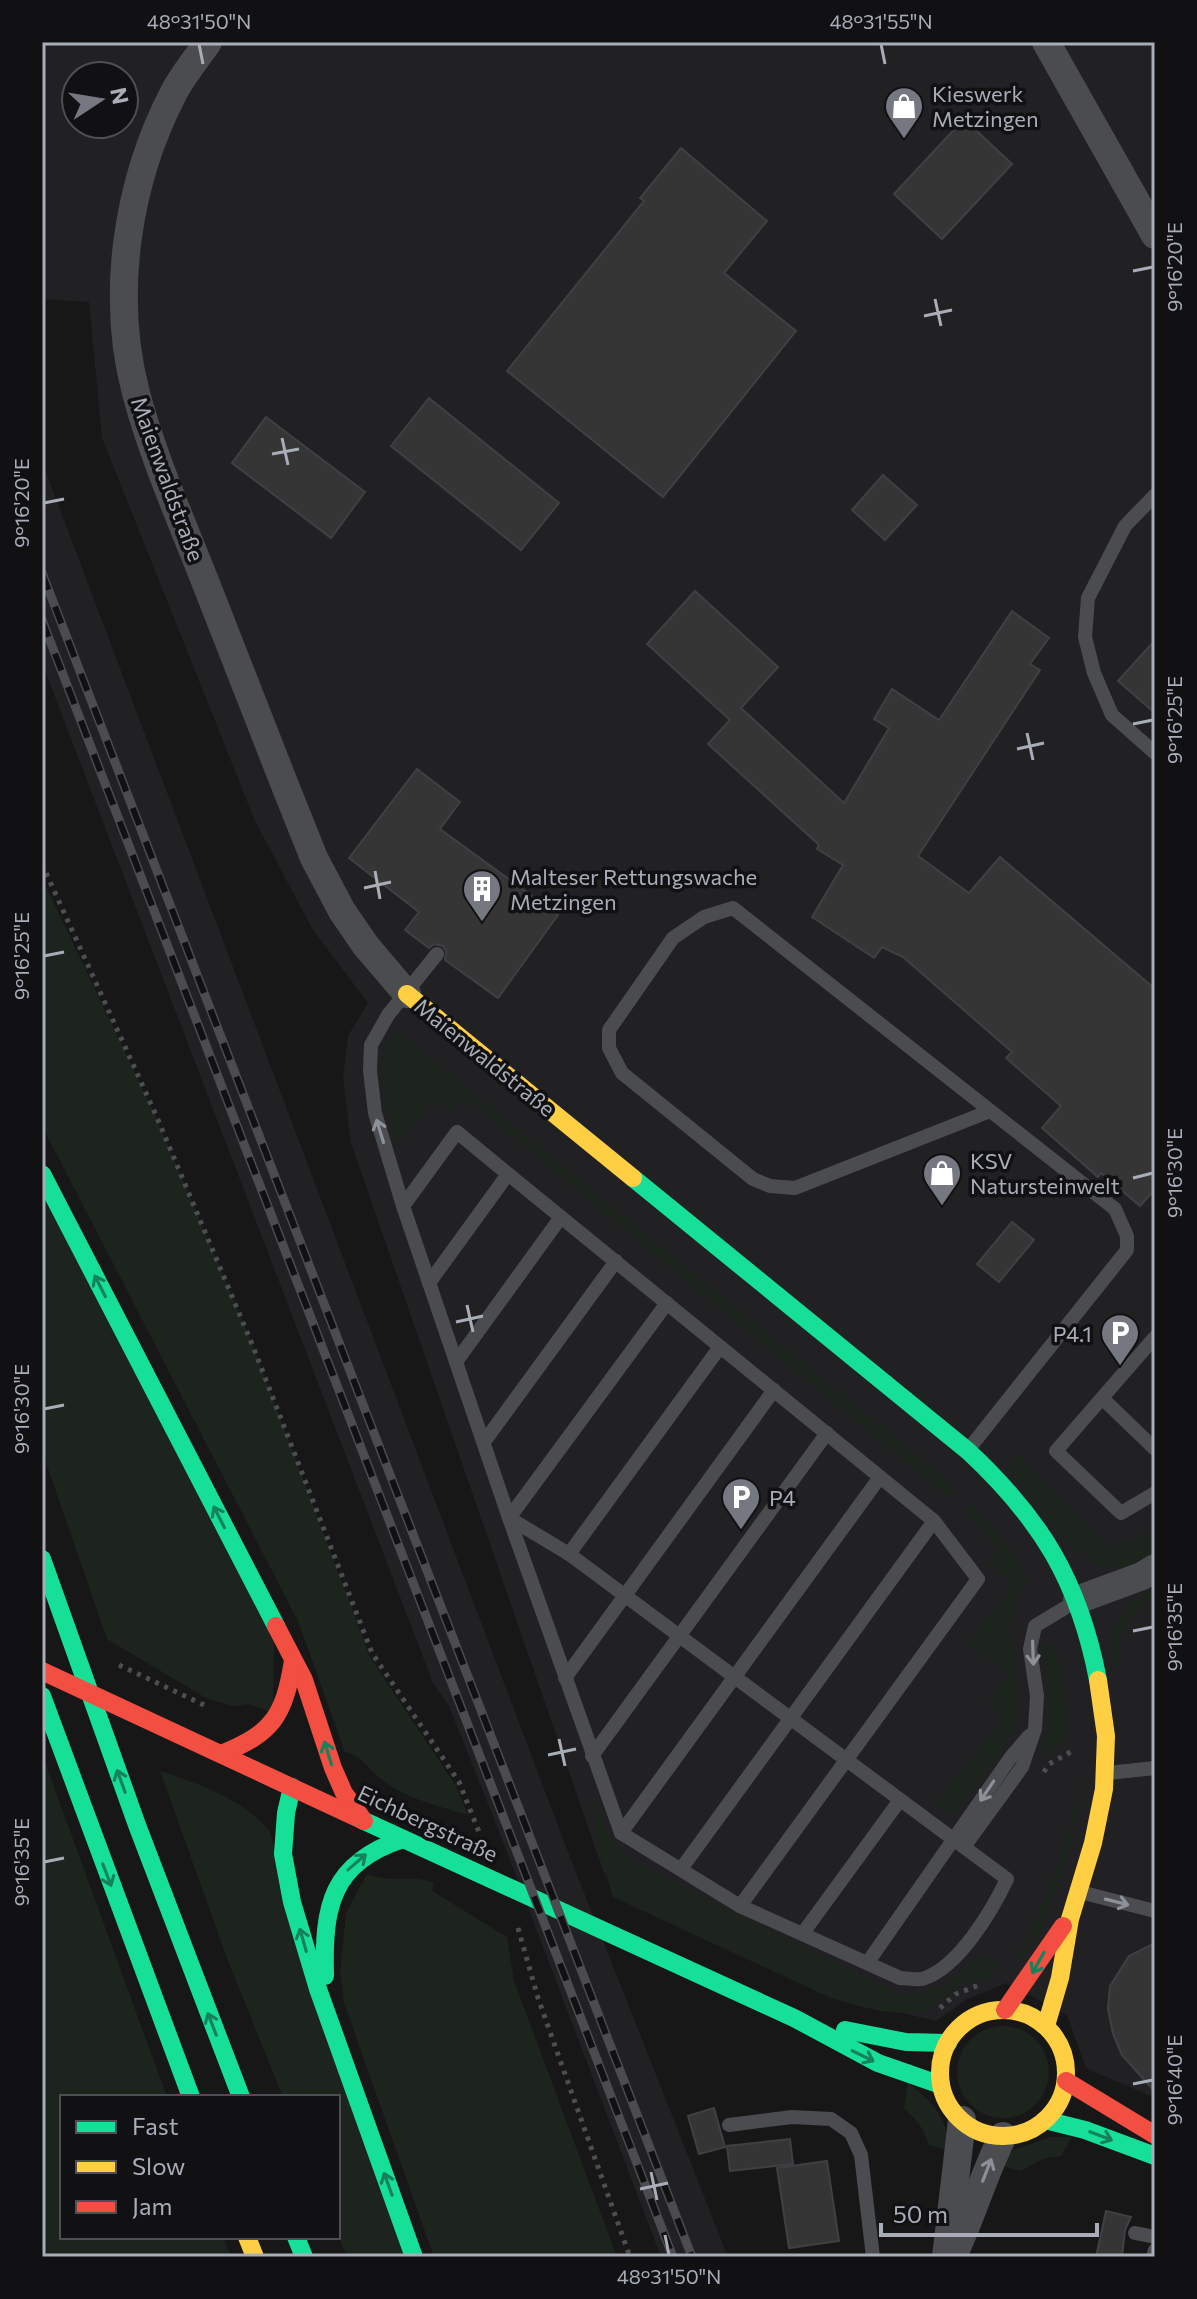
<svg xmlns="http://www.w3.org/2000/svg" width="1197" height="2299" viewBox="0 0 1197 2299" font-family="Commissioner,sans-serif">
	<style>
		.built { fill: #212123; fill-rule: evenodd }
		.green { fill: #1d241e }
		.building { fill: #353536; stroke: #3f4043; stroke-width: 2 }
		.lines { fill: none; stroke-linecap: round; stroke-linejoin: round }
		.path { stroke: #4d4e52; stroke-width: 5; stroke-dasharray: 4 6; stroke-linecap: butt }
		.lane { stroke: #4b4c50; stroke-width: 14 }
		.street { stroke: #4b4c50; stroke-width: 28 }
		.fast { stroke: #16e098; stroke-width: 18 }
		.slow { stroke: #ffcf43; stroke-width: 18 }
		.jam { stroke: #f24e42; stroke-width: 18 }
		.rail-casing { stroke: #4b4c4f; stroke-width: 9 }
		.rail { stroke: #111113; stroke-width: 6; stroke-dasharray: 18; stroke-linecap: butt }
		.oneway { stroke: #8c9099 }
		.oneway2 { stroke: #14835c }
		.ticks { fill: none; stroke: #a8adb8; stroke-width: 3 }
		.labels { text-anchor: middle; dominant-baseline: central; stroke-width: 7; stroke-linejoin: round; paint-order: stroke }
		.poi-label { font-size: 22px; fill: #a8adb8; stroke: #111113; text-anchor: start }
		.street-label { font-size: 22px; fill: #a8adb8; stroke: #111113 }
		.neatline { fill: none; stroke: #a8adb8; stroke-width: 3 }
		.ticks-label { font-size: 20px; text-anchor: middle; fill: #a8adb8 }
	</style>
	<rect width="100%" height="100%" fill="#171717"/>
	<g class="built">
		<path d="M42,42H1155V2098L1086,2068L1067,2015L1007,1983L967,1999L936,2021L877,2007L655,1911L604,1873L351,1143L343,1078L348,1036L368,1003L313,930L255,821L102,438L89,302L42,299ZM76,76H124V124H76Z"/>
		<path d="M42,462L568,1852L728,2257H661L500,1834L449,1706L433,1683L42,663Z"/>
	</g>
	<g class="green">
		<path d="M42,878L156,1117L252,1343L370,1657L456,1786L468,1815C441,1807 408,1799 385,1782C369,1771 365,1757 345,1752L298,1621L42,1126Z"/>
		<path d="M396,1030L957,1488L948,1498L465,1098L450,1111L434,1099L396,1148C389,1117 365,1052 396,1030Z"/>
		<path d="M42,1187L274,1635L273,1713L249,1704L233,1706L206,1698L107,1639L42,1451Z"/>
		<path d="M1018,1454L1109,1547L1138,1539L1155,1529V1552C1143,1559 1129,1569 1115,1568C1075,1567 1031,1496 1007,1467Z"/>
		<path d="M974,1505L1014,1554L1028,1580C1021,1591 1015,1602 1012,1614C1004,1651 1027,1689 1015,1726C1008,1750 974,1787 958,1809L944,1813L934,1805L1003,1718L987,1703L1008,1675L967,1644L1014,1584L985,1562L999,1551L964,1511Z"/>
		<path d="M1155,1586V1598C1125,1618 1117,1630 1121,1666L1111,1664C1108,1623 1122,1608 1155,1586Z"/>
		<path d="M1051,1641L1054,1643C1061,1675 1074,1710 1066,1743L1039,1756L1051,1715L1041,1649L1044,1643Z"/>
		<path d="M42,1754L167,2097H62V2237H223L231,2257H42Z"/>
		<path d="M160,1771C200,1784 241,1798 269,1830L405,2257H347L338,2235V2097H283L228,1961Z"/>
		<path d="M1078,1772C1088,1793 1052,1914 1038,1938C1033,1947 1025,1954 1018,1962L1017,1957C1047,1898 1073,1839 1078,1772Z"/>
		<path d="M594,1794L607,1831L628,1859L756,1924L904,1995C936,1992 956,1977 979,1955L1002,1966C991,1978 978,1979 963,1986C950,1993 939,2004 925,2009C896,2019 860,2006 831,1998L613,1897L596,1841Z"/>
		<path d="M367,1874C393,1884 410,1874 434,1883L432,1890L437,1894L507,1937L514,1981L617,2257H434L344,2003L340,1972L346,1913Z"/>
		<circle cx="1003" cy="2072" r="46"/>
		<path d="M908,2083C933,2102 948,2118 950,2151L929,2145C924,2129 917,2119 904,2109Z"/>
		<path d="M1051,2137H1072L1061,2156L1045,2158L1020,2171L999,2165L1013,2150Z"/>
	</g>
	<g class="building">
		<path d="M964,119L1012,164L942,239L894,194Z"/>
		<path d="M681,148L767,221L724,273L796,331L663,497L507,371L644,201L640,198Z"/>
		<path d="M429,398L559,503L521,550L391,446Z"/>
		<path d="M266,417L365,492L331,538L232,463Z"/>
		<path d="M883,475L917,505L885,540L852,510Z"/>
		<path d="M695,591L778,667L741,708L844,803L889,728L874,719L892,689L939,720L1012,611L1049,638L1030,664L1040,670L918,856L969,893L1000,857L1155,989V1189L1140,1206L1101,1173L1098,1177L1042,1128L1061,1106L1006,1058L1012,1052L903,957L882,947L874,958L812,917L843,865L817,849L819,845L708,744L730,720L647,644Z"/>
		<path d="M1155,640V713L1118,681Z"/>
		<path d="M417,769L460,802L440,829L558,915L498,998L445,960L446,951L443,946L434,944L429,948L405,930L419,912L349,858Z"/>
		<path d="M1012,1222L1034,1240L999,1282L977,1264Z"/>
		<path d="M1155,1943V2092L1122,2055L1113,2034L1108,2009L1110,1986L1129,1956Z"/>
		<path d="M714,2108L725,2147L699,2154L688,2116Z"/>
		<path d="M790,2139L793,2164L730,2171L727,2146Z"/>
		<path d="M827,2161L839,2241L789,2248L777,2168Z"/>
		<path d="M1106,2211L1131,2217L1125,2230L1122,2257H1096Z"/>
	</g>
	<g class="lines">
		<g class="path">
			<path d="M42,864L156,1115L252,1344L372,1653L459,1782L481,1837"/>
			<path d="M119,1665L204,1705"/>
			<path d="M1044,1772L1049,1764L1074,1750"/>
			<path d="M518,1928L538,1998L630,2257"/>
			<path d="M940,2008L956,1994L979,1985"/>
		</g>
		<g class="lane">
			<path d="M1155,495L1125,526L1088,598L1085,637L1094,673L1112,715L1155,753"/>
			<path d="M437,954L388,1015L371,1045L370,1071L375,1113L403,1206L509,1518L621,1833L740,1906L900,1978C908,1978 918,1981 925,1978C959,1966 992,1911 1007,1879L569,1554L509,1518L667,1303"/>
			<path d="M508,1174L934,1521L978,1579L740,1906"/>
			<path d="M403,1206L457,1132L508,1174L429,1283"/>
			<path d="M1155,1337L1056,1451L1121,1513L1155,1493"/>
			<path d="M456,1362L561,1217"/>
			<path d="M1102,1398L1155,1449"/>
			<path d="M484,1442L616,1261"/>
			<path d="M968,1450L1127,1250V1236L1115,1209L733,908L704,917L673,938L609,1030V1048L622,1073L753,1179L770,1186L795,1188L990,1111"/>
			<path d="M569,1554L720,1347"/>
			<path d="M565,1678L774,1390"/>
			<path d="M592,1756L827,1433"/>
			<path d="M1108,1773L1155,1768"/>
			<path d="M621,1833L880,1477"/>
			<path d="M964,1847L1022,1767L1035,1729L1037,1696L1030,1649L1035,1626L1073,1603"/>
			<path d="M681,1869L934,1521"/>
			<path d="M1080,1892L1155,1911"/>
			<path d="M803,1933L900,1800"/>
			<path d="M868,1962L1011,1757L1029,1736"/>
			<path d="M729,2125L792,2117L831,2119L851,2133L861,2155L873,2257"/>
			<path d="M1135,2233L1155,2237"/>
			<path d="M1153,2257L1155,2250"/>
		</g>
		<g class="street">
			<path d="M208,42C197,58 183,75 174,92C127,182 110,295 136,393C153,457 181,520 205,581C241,674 277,766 314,858L342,911L366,946L407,994"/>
			<path d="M1046,42L1155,235"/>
			<path d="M1077,1600L1142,1576L1155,1568"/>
			<path d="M953,2256C972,2217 983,2175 1003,2136"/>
			<path d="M946,2257L962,2120"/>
		</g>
		<g class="fast">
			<path d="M42,1174L276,1626"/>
			<path d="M633,1178L968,1451C1041,1519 1079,1581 1098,1680"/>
			<path d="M42,1559L137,1825L241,2097"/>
			<path d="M42,1696L191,2097"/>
			<path d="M292,1787L286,1813L283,1854L292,1902L318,1989L414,2257"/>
			<path d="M362,1820L794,2018L878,2063L941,2085"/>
			<path d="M325,1976C323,1906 331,1863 403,1839"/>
			<path d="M845,2030L906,2042L948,2043"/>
			<path d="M1045,2120L1085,2130L1155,2156"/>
			<path d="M296,2237L304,2257"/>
		</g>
		<g class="slow">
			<path d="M407,994L633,1178"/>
			<circle cx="1003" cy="2073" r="63"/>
			<path d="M1046,2026L1060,1978L1070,1919L1093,1843L1104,1789L1106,1736L1098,1680"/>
			<path d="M247,2237L255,2257"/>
		</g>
		<g class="jam">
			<path d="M276,1626L304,1680L333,1768L344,1793L364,1821"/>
			<path d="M42,1671L362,1820"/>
			<path d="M221,1754C273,1733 284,1716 293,1661"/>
			<path d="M1005,2010L1063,1926"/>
			<path d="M1066,2081L1155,2135"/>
		</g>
		<g class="rail-casing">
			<g id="rail">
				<path d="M42,573L692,2257"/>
				<path d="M42,620L673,2257"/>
			</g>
		</g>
		<use href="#rail" class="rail"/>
	</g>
	<defs><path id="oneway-shaft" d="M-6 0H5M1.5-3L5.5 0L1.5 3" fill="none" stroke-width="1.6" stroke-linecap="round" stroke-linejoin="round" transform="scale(2)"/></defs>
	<g class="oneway">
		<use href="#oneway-shaft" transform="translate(380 1131) rotate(-107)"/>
		<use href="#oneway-shaft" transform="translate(1033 1653) rotate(88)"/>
		<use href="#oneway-shaft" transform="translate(987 1791) rotate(124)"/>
		<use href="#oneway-shaft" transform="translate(1117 1902) rotate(14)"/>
		<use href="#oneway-shaft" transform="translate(987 2170) rotate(-69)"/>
	</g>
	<g class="oneway2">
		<use href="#oneway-shaft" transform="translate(100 1286) rotate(-117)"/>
		<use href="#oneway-shaft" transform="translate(219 1517) rotate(-117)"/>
		<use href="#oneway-shaft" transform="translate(328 1753) rotate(-107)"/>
		<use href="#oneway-shaft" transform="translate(121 1781) rotate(-110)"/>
		<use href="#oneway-shaft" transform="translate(357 1862) rotate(-41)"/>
		<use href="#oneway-shaft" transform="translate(107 1875) rotate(69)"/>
		<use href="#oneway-shaft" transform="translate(303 1940) rotate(-106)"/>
		<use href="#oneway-shaft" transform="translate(1038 1963) rotate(119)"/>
		<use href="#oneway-shaft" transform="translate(212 2024) rotate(-111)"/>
		<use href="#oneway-shaft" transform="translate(863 2056) rotate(26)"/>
		<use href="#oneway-shaft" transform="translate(1101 2136) rotate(21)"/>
		<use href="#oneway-shaft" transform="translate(388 2184) rotate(-110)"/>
	</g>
	<path class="ticks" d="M199,44L203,64M881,44L885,64M1133,271L1153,267M935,299L941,326M924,316L952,310M282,438L288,465M272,454L299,449M44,503L64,499M1133,724L1153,720M1027,733L1033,760M1017,749L1044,743M375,871L380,899M364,888L391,882M44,956L64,952M1133,1178L1153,1173M467,1305L473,1332M456,1322L483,1316M44,1409L64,1405M1133,1631L1153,1627M559,1739L565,1766M548,1755L576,1749M44,1862L64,1858M1133,2084L1153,2080M651,2172L657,2200M640,2189L668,2183M665,2235L669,2255"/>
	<defs>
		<g id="shop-pin" transform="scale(2)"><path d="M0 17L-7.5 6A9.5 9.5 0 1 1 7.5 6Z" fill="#757880" stroke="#111113"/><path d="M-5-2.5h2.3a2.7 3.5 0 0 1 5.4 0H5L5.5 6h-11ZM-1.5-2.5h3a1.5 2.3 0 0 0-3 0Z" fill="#fff"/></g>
		<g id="building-pin" transform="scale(2)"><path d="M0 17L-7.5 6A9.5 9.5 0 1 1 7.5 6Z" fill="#757880" stroke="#111113"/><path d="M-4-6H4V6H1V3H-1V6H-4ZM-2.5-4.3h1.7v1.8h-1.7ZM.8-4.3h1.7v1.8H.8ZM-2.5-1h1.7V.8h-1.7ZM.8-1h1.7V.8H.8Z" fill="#fff"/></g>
		<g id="parking-pin" transform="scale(2)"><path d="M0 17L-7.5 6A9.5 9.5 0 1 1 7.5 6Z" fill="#757880" stroke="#111113"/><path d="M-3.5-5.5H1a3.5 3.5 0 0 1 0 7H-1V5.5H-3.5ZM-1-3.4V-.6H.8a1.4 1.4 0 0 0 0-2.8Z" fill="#fff"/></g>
	</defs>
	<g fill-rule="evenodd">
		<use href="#shop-pin" x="904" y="106"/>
		<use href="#building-pin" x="482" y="889"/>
		<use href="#shop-pin" x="942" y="1173"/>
		<use href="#parking-pin" x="1120" y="1333"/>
		<use href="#parking-pin" x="741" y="1497"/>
	</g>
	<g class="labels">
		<g class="poi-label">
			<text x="932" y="93">Kieswerk<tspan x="932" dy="25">Metzingen</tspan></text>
			<text x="510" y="876">Malteser Rettungswache<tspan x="510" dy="25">Metzingen</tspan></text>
			<text x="970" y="1160">KSV<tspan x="970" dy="25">Natursteinwelt</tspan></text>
			<text x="1092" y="1333" text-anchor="end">P4.1</text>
			<text x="769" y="1497">P4</text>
		</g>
		<g class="street-label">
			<text transform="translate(168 479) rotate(70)">Maienwaldstraße</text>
			<text transform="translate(485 1057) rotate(39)">Maienwaldstraße</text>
			<text transform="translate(428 1823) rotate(25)">Eichbergstraße</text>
		</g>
	</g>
	<rect width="1197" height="2299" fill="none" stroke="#111113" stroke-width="88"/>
	<rect x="60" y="2095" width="280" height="144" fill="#111113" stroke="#4d4f55" stroke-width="2"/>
	<rect x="76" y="2121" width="40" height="12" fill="#16e098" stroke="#4d4f55" stroke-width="2"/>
	<text x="132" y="2135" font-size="24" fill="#a8adb8">Fast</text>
	<rect x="76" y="2161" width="40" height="12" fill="#ffcf43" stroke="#4d4f55" stroke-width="2"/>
	<text x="132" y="2175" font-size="24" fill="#a8adb8">Slow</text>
	<rect x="76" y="2201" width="40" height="12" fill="#f24e42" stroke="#4d4f55" stroke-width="2"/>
	<text x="132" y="2215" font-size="24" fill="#a8adb8">Jam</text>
	<g transform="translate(100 100) rotate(78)"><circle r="38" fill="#111113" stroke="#4d4f55" stroke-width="2"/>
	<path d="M0-6L14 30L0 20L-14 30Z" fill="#757880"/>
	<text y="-12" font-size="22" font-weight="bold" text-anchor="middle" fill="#a8adb8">N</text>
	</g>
	<path d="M881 2223v12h216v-12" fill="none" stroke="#a8adb8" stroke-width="4"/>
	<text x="893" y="2223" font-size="24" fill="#a8adb8" stroke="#111113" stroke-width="6" paint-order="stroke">50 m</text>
	<rect x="44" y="44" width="1109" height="2211" class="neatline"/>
	<g class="ticks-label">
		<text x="199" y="29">48°31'50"N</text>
		<text x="881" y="29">48°31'55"N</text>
		<text transform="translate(1175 267) rotate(-90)" y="7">9°16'20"E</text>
		<text transform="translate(22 503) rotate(-90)" y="7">9°16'20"E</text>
		<text transform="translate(1175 720) rotate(-90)" y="7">9°16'25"E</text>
		<text transform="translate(22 956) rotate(-90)" y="7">9°16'25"E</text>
		<text transform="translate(1175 1173) rotate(-90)" y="7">9°16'30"E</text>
		<text transform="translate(22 1409) rotate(-90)" y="7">9°16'30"E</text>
		<text transform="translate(1175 1627) rotate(-90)" y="7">9°16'35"E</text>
		<text transform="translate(22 1862) rotate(-90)" y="7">9°16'35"E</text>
		<text transform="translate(1175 2080) rotate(-90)" y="7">9°16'40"E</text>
		<text x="669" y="2284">48°31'50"N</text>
	</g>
</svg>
